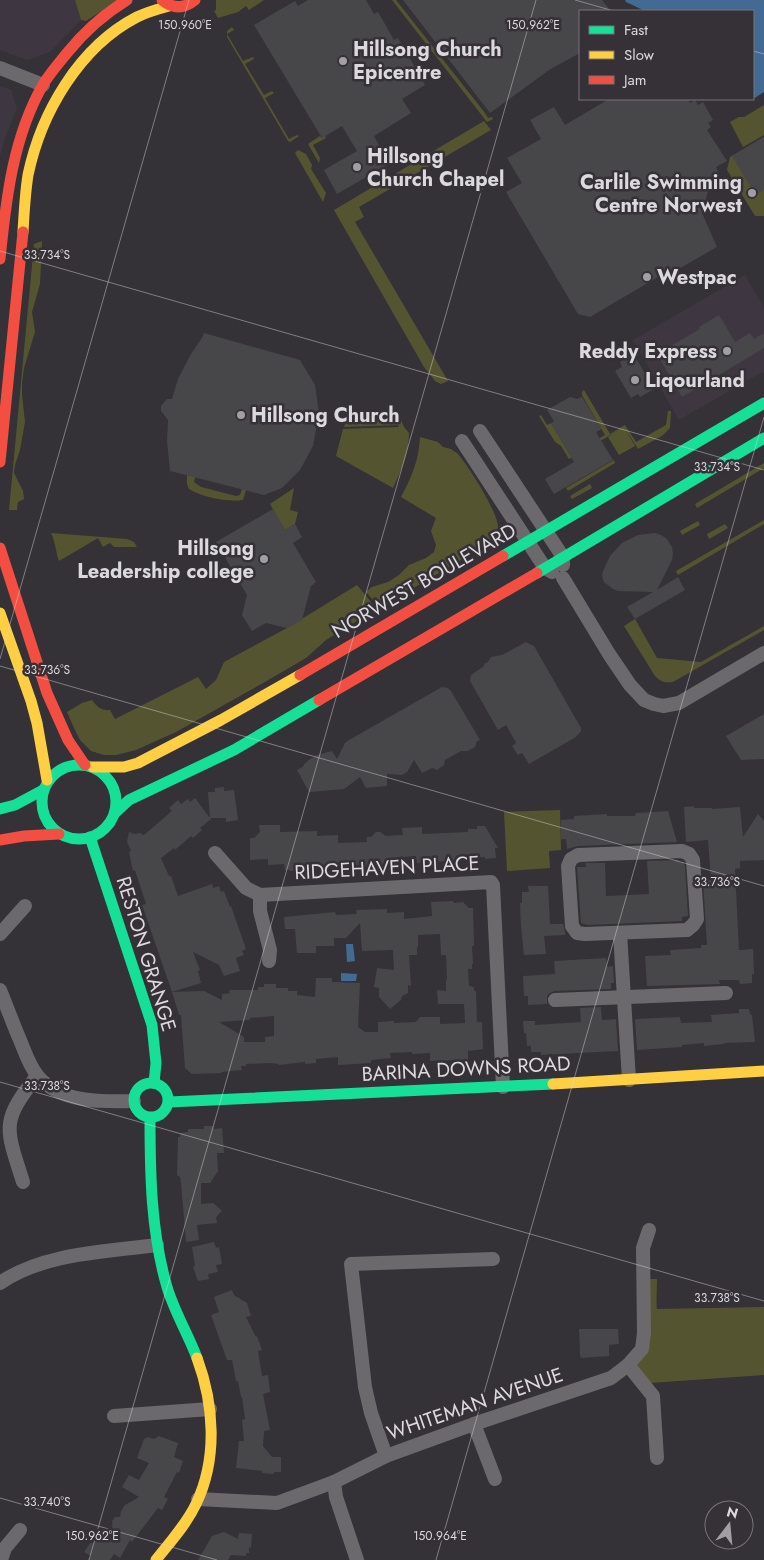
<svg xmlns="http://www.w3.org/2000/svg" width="764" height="1560" viewBox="0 0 764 1560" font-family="Jost,sans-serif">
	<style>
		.built { fill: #3e3742 }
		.green { fill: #545530 }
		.water { fill: #436a92 }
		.building { fill: #474649; fill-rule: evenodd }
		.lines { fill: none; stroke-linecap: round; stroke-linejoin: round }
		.street { stroke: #6b696c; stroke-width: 14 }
		.fast { stroke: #16e098; stroke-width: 11 }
		.slow { stroke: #ffcf43; stroke-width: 11 }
		.jam { stroke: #f24e42; stroke-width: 11 }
		.ticks { fill: none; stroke: #dbd9dd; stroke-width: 1; stroke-opacity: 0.45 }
		.poi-dot { fill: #a19fa3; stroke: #353137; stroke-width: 2 }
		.labels { text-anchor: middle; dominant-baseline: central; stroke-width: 5; stroke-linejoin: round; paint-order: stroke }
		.poi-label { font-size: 20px; font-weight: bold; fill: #dbd9dd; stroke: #353137; text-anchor: start }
		.street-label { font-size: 20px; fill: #dbd9dd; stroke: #353137 }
		.ticks-label { font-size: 12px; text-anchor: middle; fill: #dbd9dd; stroke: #353137; stroke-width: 5; stroke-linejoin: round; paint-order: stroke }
	</style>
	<rect width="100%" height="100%" fill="#343236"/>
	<g class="built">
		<path d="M0,0H75L81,20L50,52L27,60L0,50Z"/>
		<path d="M0,86L11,90L17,108L5,138L0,156Z"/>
		<path d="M745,275L764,308V371L679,420L633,340Z"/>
	</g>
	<g class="green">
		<path d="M75,0H119L86,21L81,20Z"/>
		<path d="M216,0H264L249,10L246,6L238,12L218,18L214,11L216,10Z"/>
		<path d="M392,0H396L485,113L488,118L492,117L493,119L487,122Z"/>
		<path d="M232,27L234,30L227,34L243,61L253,57L254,59L245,64L264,95L272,91L274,93L265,98L289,139L297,135L299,136L290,142L288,141L227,37V31Z"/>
		<path d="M764,105V135L743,147L730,122L739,117H744Z"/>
		<path d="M484,121L491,130L359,207L364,217L355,222L448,381L441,384L435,381L424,367L334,210Z"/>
		<path d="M320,136L322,138L325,136L326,138L313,145L320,158L319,163L308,144Z"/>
		<path d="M764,137V216H755L727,170L730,157Z"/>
		<path d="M298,150L306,154L312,165L311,169L326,193L323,202L295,153Z"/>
		<path d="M42,241L40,284L32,312L35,332L24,368L22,383V395L25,422L20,450L15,465L14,473L23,491L24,499L18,502L17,510H9L34,244Z"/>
		<path d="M584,390L610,434L625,425L636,442L666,425L668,411H671L670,428L662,436L638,449L624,427L635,446L619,455L608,437L619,430L569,459L561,446L555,442L539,416L541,415L547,425L551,423L570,455L605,435L582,395V392Z"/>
		<path d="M401,420L404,427L409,433C409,453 401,470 393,488L336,456L343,429L399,427L398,425L344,427L346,422Z"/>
		<path d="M420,437L438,442L443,447L451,449L458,454C468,466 499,513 498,528C498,535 493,540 488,544L378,609L374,601L366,592L372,587L388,582L399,575L409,565L426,558L434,552L436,545L431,531L436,518L401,497C412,477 419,459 420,437Z"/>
		<path d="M614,460L615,463L568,491L566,488Z"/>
		<path d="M764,463V468L697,508L695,504Z"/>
		<path d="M187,475L195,477L194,482L201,487L236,496L240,495L242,489L246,490L243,500C226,502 205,498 189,489L187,484Z"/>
		<path d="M590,484L592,488L572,499L570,496Z"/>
		<path d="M294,488L290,510L298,512L295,524L285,530L270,504Z"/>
		<path d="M764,520V524L678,575L676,571Z"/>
		<path d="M698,521L700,525L682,535L680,531Z"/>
		<path d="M725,524L728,528L709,539L707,534Z"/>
		<path d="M51,533L127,539L134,542L137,547H114L110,543L103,547L98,538L59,561C56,553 55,540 51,533Z"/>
		<path d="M357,585L371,602L375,610L326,640L306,658L270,679L176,732L136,750L116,755H104L91,751L80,740L75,730L67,712L82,703L92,700C97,707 102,711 110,710L115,719L198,677L206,689L216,680L224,662L287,628Z"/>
		<path d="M635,619L657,658L701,662L764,626V630L673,682C665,683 661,682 655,676L624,626Z"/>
		<path d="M560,810L561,850L549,851L550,868L507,871L504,812Z"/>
		<path d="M647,1279H657C657,1287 656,1304 657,1309L764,1307V1375L650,1383L636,1365Z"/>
	</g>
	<g class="water">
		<path d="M625,0H764V92L753,99V11H645L626,2Z"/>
		<path d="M346,944H353L355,961L347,962Z"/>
		<path d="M341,973L357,974L356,981H341Z"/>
	</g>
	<g class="building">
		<path d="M308,0H366L374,14L378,12L394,40L398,38L425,85L402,99L411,113L374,136L389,164L337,194L324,170L357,151L342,126L322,138L254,25L295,1L298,6Z"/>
		<path d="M403,0H602L611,11H580V53L549,70L490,113Z"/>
		<path d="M609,99H688L690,103L695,100L698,105L703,102L713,120L708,123L711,127L707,130L727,161L716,167L722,180L709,187L702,213L717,247L675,271L663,274L590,317L578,314L506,192L522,183L507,158L541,139L530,120L554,107L565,125Z"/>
		<path d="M764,137V190L755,195L732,156Z"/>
		<path d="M719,315L735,342L750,333L754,339L764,333V348L682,397L657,354L700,329L699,327Z"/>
		<path d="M204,333L300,360L315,385L319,413L313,446L300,470L282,488L264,495L170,471L167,441L168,420L161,411V406L167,399H172L178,379L191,354L202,338Z"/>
		<path d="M633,353L654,389L640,397L638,394L631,398L615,371L622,367L620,362Z"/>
		<path d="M570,397L577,399L582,397L602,429L596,432L613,460L554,494L545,479L574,462L551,423L554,421L547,410Z"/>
		<path d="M273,509L285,530L295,524L302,537L293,543L316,582L311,586L302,620L287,628L266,623L252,631L242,615L247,595L216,542Z"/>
		<path d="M655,533L661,535L667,539L672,547L673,554L672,560L657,590L678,577L685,590L635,619L627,607L653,592L618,591L613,589L604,582L602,576L603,571L610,556L622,543L638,535Z"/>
		<path d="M526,642L534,646L581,728V731L576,737L529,764L522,753L518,755L512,746L516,743L506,725L498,730L470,681L471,675L484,666V664L488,662L491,657L502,655Z"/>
		<path d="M442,687L448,688L451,691L480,740L477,741L475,747L468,751H461L445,760L444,765L437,770L432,768L422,773L414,760L407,772L402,775L387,774V786L366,788L360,777L344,789L309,792L297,770L304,766L303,765L309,760L317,755L332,751L337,759L345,743L349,740Z"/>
		<path d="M764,714V759L741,760L726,736Z"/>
		<path d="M224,787V791L234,790L238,820L226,822V818H211V819L200,828L202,830L193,838L191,836L175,850L174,848L161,858L169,876H171L178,896L212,884L213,888L219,886L221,892L224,891L230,907L231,906L246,949L242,951L244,955L236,958L240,971L224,976L219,965L193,952L200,970L198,971L201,983L172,992L142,905L146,904L135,870L133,871L129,852L131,851L127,842L129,832L134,834L140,833L144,835L172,811L169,808L178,800L181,804L188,799L190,802L195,798L210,818L208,792H215V788Z"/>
		<path d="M694,806V808H712V809L740,807L743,837L758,814L764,821V860L740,861V868L735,869L739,950L753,949L754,974H752V983L740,984L739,980H719L720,984L647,986L645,956L671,955L670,950L701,948V945H707L703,880L711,879L708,840L686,842L684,807Z"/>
		<path d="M668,811L677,842L578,846L567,849L566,839H561V820L574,819V816L607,814V816H635L636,813Z"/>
		<path d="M259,825H280V832L317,831V836L338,835V843L367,842V837H371L376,832H380L386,836L403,835L402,828L422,827V834L468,832V829H477V826H485L498,848H495L496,858L485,859V857L463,859V860L417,863L416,856L391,858L392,864L383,866L359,867V865L304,868V871H290V870H285L284,864L268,865V859L250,860V838H254L260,832Z"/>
		<path d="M679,860V862H683L685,866L688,916L682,917V921L588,925L581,923L577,867H586L585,863H605L606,896L649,894L647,861Z"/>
		<path d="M528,886H548L550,924H563L565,932V935L544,936L546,954L524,955L521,926L520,903H522V892H529Z"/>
		<path d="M453,901L454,903L463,902L469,908H473L474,946H472L473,964H472V969H468L469,986L474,987V991H476L477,1022H482L483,1049L468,1051V1060L430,1061V1053L412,1054V1052L390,1053L391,1058L371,1060V1063L355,1064L338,1065V1057L316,1059V1063L305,1064V1062L279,1065V1064L270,1063L246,1064V1066H241L242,1070L221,1072V1073L192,1074L185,1068L181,1015H179L172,992L204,991L222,1000V994L230,993L229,990H258V987H264V984H276V988H288V991H297V995L315,997L316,978H332V982L360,983L358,1027L365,1032H378V1022L394,1021V1023L416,1022L420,1017H440V1024L465,1023L464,1004H438L437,990L446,991V980L447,979L446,955H441L440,934L418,935V947H417V955H409L411,986L408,985V993L402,996L401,1000L390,1009L379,997V988L374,987L377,968L394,970L393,950L362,951L360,923L346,938H334V946H316V953H297L295,929H285L284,917L335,912L336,915L357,914L356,910L387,909V913L404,912V919L432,916L431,902ZM274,1016V1036L265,1037V1042H244V1037L219,1022L250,1020V1018Z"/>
		<path d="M606,958L607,967L613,966L614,983H611V989L554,991L550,993L547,996V1004L528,1005V996H524L523,976L555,974L554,961Z"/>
		<path d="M601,1007L602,1020L616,1019L618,1051L541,1055V1052H531V1046H527L526,1033H524L523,1021H535V1025L581,1022L580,1008Z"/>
		<path d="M739,1009H749L750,1014L752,1015L755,1042L724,1043V1044L704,1046V1043L682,1045V1047L637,1050L635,1019L680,1017L681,1023L712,1022L711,1015L739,1013Z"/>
		<path d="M204,1126H213L214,1129L222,1128L224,1153H217L218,1171L210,1183H201V1204L213,1203L222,1211L216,1217L217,1223L197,1225L199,1240L186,1242L181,1183L180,1177L177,1175L178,1137H180V1133L188,1132V1129H204Z"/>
		<path d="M214,1242L216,1248L219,1247L222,1264L216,1265L218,1272L208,1274L209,1279L198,1281L193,1267L195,1266L192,1247Z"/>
		<path d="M232,1290L234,1295L247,1303L251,1316L246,1317L256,1337L257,1336L262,1350L258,1351L262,1376L268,1375L270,1392L263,1394L270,1430L264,1431L263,1446L272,1457H281V1472H274V1474L262,1473V1471L236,1468L239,1441H244L242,1420L245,1419L242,1397H241L238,1381H236L232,1360H227L211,1315L219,1312L214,1297Z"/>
		<path d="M579,1329H618L619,1344L609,1345V1356L581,1358L580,1355Z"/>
		<path d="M159,1436L178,1443L174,1457L183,1461L179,1473L177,1472L164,1497L168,1499L162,1510L158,1508L132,1542L130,1540L120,1558L114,1554L110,1560H88L91,1556L84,1552L91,1542L93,1544L101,1531L113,1539L112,1521L115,1517H120L121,1511L125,1505L139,1497L122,1487L129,1475L139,1480L149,1463L137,1458L144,1439L148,1437L154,1439Z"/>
		<path d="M224,1532L238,1539L239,1533L252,1534L251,1548L249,1547V1553H246V1556L231,1555L228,1560H198L212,1536Z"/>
	</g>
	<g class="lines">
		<g class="street">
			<path d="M0,68L43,85"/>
			<path d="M480,431L563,557V565"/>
			<path d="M462,441L545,568L552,572"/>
			<path d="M563,578L609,654L630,685L644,700L654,704L663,706L679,703L764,653"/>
			<path d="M682,851L689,854L693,860L697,919L693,925L687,930L585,934L577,933L572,926L568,866L571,859L578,855Z"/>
			<path d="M215,853L246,888L260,895L491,882L493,885L503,1087"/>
			<path d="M260,895V911L270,950L269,961"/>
			<path d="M620,933L629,1080"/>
			<path d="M0,934L25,906"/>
			<path d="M0,990C7,1007 13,1024 20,1040C25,1052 29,1065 37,1075C59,1103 101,1102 134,1101"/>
			<path d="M555,1000L726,993"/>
			<path d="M23,1182C6,1128 0,1122 37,1076"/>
			<path d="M0,1283C43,1253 106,1252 157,1245"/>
			<path d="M628,1365L653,1396L657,1458"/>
			<path d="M114,1416L210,1409"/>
			<path d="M474,1424L495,1479"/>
			<path d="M386,1456L371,1413L365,1387L351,1264L493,1259"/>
			<path d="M334,1482L336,1497L357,1560"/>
			<path d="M198,1499L277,1503L334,1482L386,1456L474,1424L611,1378L628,1365L642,1349L644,1333L643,1248L649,1230"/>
			<path d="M1,1560L5,1548L20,1530"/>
		</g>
		<g class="fast">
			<path d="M503,556L764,403"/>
			<path d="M537,573L764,438"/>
			<circle cx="79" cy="802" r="37"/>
			<path d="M0,809L15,805L43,790"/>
			<path d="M115,813L129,800L234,750L319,700"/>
			<path d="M90,837L152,1025L156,1063L154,1083"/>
			<circle cx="151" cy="1100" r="17"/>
			<path d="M169,1102L553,1084"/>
			<path d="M150,1118C150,1174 151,1232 167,1287C174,1311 188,1334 197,1358"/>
		</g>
		<g class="slow">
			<path d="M23,232C24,214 25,194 28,175C41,113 79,47 137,17C147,12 158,9 169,6"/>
			<path d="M0,613L31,701L37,723L47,780"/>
			<path d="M93,767H124L138,763L221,720L300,675"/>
			<path d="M553,1084L764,1071"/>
			<path d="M156,1560C170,1542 186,1525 196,1504C218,1458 214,1404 197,1358"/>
		</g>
		<g class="jam">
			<path d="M162,0C173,9 184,9 195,0"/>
			<path d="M0,259C6,199 13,136 44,83C51,72 59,63 67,53C84,32 104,14 127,0"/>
			<path d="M0,462L23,232"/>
			<path d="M0,548L47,693L68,740L85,765"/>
			<path d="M300,675L503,556"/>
			<path d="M319,700L537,573"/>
			<path d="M0,840L24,836L59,834"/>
		</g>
	</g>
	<path class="ticks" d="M575,0L614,11M753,51L764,54M0,251L764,470M0,659L189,0M0,666L764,886M0,1082L764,1301M0,1498L217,1560M89,1560L536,0M436,1560L764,417"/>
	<g class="poi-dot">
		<circle cx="343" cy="61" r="5"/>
		<circle cx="357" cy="167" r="5"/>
		<circle cx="752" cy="193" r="5"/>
		<circle cx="647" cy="277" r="5"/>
		<circle cx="727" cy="351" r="5"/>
		<circle cx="635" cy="380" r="5"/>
		<circle cx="241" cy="415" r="5"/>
		<circle cx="264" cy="559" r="5"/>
	</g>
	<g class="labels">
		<g class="poi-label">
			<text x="353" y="49">Hillsong Church<tspan x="353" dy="23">Epicentre</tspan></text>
			<text x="367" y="156">Hillsong<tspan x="367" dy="23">Church Chapel</tspan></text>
			<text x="742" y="182" text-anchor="end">Carlile Swimming<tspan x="742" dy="23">Centre Norwest</tspan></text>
			<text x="657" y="277">Westpac</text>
			<text x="717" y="351" text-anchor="end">Reddy Express</text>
			<text x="645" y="380">Liqourland</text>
			<text x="251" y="415">Hillsong Church</text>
			<text x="254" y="548" text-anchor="end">Hillsong<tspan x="254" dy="23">Leadership college</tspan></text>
		</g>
		<g class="street-label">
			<text transform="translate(424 581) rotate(-30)">NORWEST BOULEVARD</text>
			<text transform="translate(387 868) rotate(-3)">RIDGEHAVEN PLACE</text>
			<text transform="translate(146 954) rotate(73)">RESTON GRANGE</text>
			<text transform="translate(466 1069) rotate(-3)">BARINA DOWNS ROAD</text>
			<text transform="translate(475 1404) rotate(-19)">WHITEMAN AVENUE</text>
		</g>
	</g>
	<g class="ticks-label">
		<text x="185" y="29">150.960°E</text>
		<text x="533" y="29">150.962°E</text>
		<text x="47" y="259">33.734°S</text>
		<text x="717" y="471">33.734°S</text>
		<text x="47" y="674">33.736°S</text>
		<text x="717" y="886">33.736°S</text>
		<text x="47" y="1090">33.738°S</text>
		<text x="717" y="1302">33.738°S</text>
		<text x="47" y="1506">33.740°S</text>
		<text x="92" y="1540">150.962°E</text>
		<text x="440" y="1540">150.964°E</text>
	</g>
	<rect x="579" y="10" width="175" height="90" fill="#353137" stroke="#777479"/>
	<rect x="589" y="26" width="25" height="8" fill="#16e098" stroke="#777479"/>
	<text x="624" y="35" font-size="15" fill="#dbd9dd">Fast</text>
	<rect x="589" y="51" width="25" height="8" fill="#ffcf43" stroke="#777479"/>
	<text x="624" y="60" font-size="15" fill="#dbd9dd">Slow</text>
	<rect x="589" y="76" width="25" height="8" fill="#f24e42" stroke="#777479"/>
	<text x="624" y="85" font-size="15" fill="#dbd9dd">Jam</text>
	<g transform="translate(729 1525) rotate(16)"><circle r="24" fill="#353137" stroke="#777479"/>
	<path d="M0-4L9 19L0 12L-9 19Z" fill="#a19fa3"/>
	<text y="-8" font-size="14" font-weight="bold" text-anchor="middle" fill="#dbd9dd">N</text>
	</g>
</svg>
